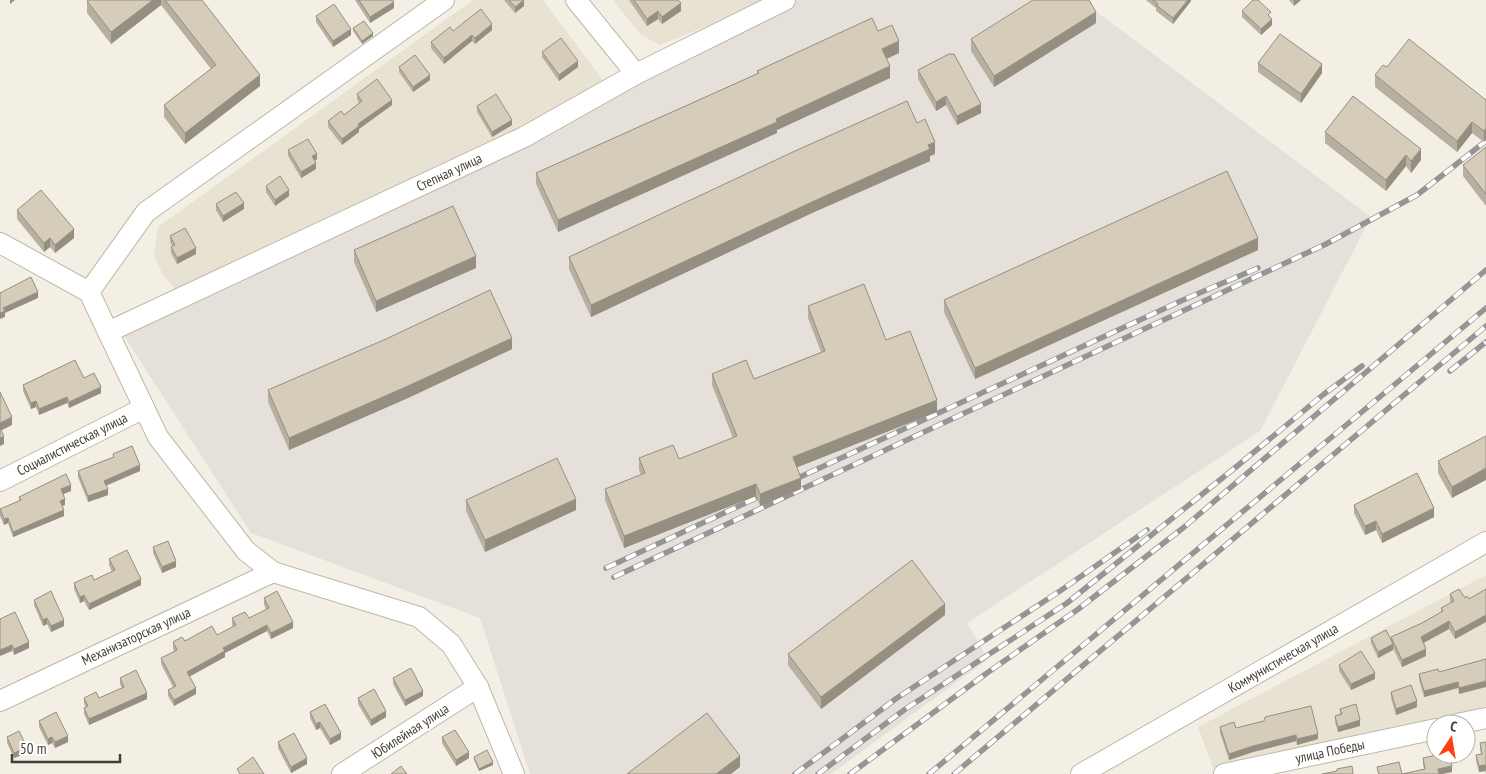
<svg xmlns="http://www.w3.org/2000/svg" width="1486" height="774" viewBox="0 0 1486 774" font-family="'PT Sans Narrow',sans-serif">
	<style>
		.residential { fill: #e7e2d2 }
		.industrial { fill: #e5e0d9 }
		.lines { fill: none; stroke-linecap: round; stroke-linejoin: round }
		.minor-casing { stroke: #beb8a7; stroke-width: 22 }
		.minor { stroke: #fff; stroke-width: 20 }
		.rail-casing { stroke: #959595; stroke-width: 5.5 }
		.rail { stroke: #fff; stroke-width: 4; stroke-dasharray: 11; stroke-linecap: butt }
		.wall { fill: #b7afa0 }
		.shaded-wall { fill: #958f82 }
		.building { fill: #d5ccba; stroke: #958f82 }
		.labels { text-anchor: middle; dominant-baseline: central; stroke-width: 4.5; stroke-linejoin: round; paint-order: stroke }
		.street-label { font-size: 14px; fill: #453f34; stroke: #fff }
	</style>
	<rect width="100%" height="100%" fill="#f3efe4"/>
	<g class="residential">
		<path d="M473,0H543L605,83L518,132L175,289L163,275L154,255L158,227Z"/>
		<path d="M613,0H772L660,45L641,35Z"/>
		<path d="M1486,575V706L1476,710L1213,768L1198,727Z"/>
	</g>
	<path class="industrial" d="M785,0H1081L1371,217L1260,431L967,623L988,659L831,774H530L480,618L251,533L121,331Z"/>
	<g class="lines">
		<g class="minor-casing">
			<g id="minor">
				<path d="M576,0L636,74"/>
				<path d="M0,243L89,292L158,437L246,551L273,572L419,617L451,644L478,687L514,774"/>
				<path d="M89,292L146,212L444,0"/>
				<path d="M108,332L524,137L636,74L785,0"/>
				<path d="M0,481L144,408"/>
				<path d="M0,701L273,572"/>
				<path d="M1457,724L1486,718"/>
				<path d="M342,774L478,687"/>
				<path d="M1081,774L1486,542"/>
				<path d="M1224,774L1436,729"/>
			</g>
		</g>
		<use href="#minor" class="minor"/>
		<g class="rail-casing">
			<g id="rail">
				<path d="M1450,371L1486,342"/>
				<path d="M787,483L1183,300L1258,268"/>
				<path d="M606,568L769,492"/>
				<path d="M614,577L1326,244L1417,195L1486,141"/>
				<path d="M795,774L897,698L1060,591L1147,530"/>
				<path d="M818,774L904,710L1067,603L1236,467L1324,394L1362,366"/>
				<path d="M850,774L987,673L1077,610L1183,528L1486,270"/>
				<path d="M929,774L1486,308"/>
				<path d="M954,774L1486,326"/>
			</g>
		</g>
		<use href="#rail" class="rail"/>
	</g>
	<g class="wall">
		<path d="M89,0H202L260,86L185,144L164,117V105L211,69L161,5L111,44L87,13V1Z"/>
		<path d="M355,0H393L394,8L370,23Z"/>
		<path d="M504,0H524V6L515,13Z"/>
		<path d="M629,0H678L681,11L662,24L658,19L647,26Z"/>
		<path d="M1146,0H1191V1L1173,24L1156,11V8Z"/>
		<path d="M1289,0H1301L1294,6Z"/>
		<path d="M1242,11L1271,18L1272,25L1261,35L1242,17Z"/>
		<path d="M316,16L351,35L333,47L316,22Z"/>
		<path d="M1096,23L994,87L971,51V39Z"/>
		<path d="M353,28L373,36L362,44L353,31Z"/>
		<path d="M492,30L475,44L472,41L444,64L431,48V42L453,31Z"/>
		<path d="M878,31L899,53L886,59L890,78L777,130V133L558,232L536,184V173L757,74V71Z"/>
		<path d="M542,52L578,67L559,81L542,57Z"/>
		<path d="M1258,63L1322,73L1301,103L1258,72Z"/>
		<path d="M399,67L430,80L413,92L399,72Z"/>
		<path d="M1387,67L1486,100L1484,142L1472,133L1457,152L1375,87V75Z"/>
		<path d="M918,70L981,113L957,125L946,105L936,111L918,79Z"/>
		<path d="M357,94L392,105L359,129V132L342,145L328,127V121L344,115L359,103L357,99Z"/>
		<path d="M1353,96L1421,160L1411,173L1406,166L1386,191L1325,143V132Z"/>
		<path d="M477,106L512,125L492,137L477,112Z"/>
		<path d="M917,123L935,154L930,156V161L812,213L591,317L569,269V257Z"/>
		<path d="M1486,147V206L1463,176V165Z"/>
		<path d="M288,150L317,159L315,161L316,169L301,178L288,156Z"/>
		<path d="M266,186L289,196L275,206L266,192Z"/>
		<path d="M216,204L244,209L223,222L216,210Z"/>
		<path d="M17,210L74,238L55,253L50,247L44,252L17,219Z"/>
		<path d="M170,236L196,254L177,264L171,253V247L172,246L170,242Z"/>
		<path d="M354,250L476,268L376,312L354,262Z"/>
		<path d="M1258,250L975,379L944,312V300Z"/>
		<path d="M808,306L886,340L937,412L797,467L801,489L760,506L756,496L624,548L605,500V489L641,475L639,470V458L679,459L733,438L712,385V374L754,379L821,352L808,318Z"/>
		<path d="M512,349L408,398L289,450L268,402V390Z"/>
		<path d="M84,378L101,393L69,408L67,403L39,415L36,407L31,409L23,391V385Z"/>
		<path d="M1486,436L1452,498L1438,473V461Z"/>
		<path d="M113,454L140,471L106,486L108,495L88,502L78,477V471L113,457Z"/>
		<path d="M71,491L63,494L65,505L62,506L64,516L13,537L8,523L4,525L0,516V509L19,501V497Z"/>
		<path d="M466,500L576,510L485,552L466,511Z"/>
		<path d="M1354,505L1434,517L1382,543L1376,530L1365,535L1354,513Z"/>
		<path d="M153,547L176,567L162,573L153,553Z"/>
		<path d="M109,559L141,585L89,610L84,601L80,603L74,589V583L94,580L112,572L109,565Z"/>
		<path d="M1486,589V622L1455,639L1449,629L1424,643L1426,656L1402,667L1393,648V650L1378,658L1371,643V638L1391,640V637L1422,623L1441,612V608L1451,603L1450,601V594L1469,599Z"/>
		<path d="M264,598L293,628L271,639L267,631L225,653V657L190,676L196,694L174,706L168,696V690L173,687L161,664V658L174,651L173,648V642L217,635L233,627L232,624V618H249L266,610L264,604Z"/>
		<path d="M34,600L64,626L51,632L47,624L43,626L34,605Z"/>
		<path d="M945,615L821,709L788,665V654Z"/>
		<path d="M0,619L29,648L14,655Z"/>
		<path d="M1486,659L1459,694L1458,688L1424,697L1419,680V674L1439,672Z"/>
		<path d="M1339,665L1375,679L1351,690L1339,671Z"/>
		<path d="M120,678L147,699L89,725L84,714V708L86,707L84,704V698H99L122,688L120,684Z"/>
		<path d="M393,678L423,696L405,706L393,684Z"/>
		<path d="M1391,692L1417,707L1396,715L1391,698Z"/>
		<path d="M358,698L386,717L371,726L358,704Z"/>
		<path d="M1340,709L1360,726L1338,732L1335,722V716L1340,714Z"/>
		<path d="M310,712L341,739L330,745L320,728L316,730L310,718Z"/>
		<path d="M39,721L68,742L55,748L52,743L48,745L39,727Z"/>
		<path d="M1220,727L1236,728L1318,739L1297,745L1296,741L1253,752L1229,760L1220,733Z"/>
		<path d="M7,737L27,753L14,758L7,743Z"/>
		<path d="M442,737L469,758L456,766L442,743Z"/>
		<path d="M278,742L307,764L291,773L278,748Z"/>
		<path d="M1486,742V774L1485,771L1479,772L1476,761V755L1481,754L1480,749V743Z"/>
		<path d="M474,757L493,765L479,771L474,760Z"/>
		<path d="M1423,758L1452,772L1442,774H1378L1377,767L1402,774L1424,769L1423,764Z"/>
	</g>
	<g class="shaded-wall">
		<path d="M10,0H15L10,4Z"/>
		<path d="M153,0H161V5L111,44V32Z"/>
		<path d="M524,0V6L515,13V7Z"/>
		<path d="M1188,0H1191V1L1173,24V18Z"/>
		<path d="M1294,0H1301L1294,6Z"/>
		<path d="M394,2V8L370,23V17Z"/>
		<path d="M681,3V11L662,24V17Z"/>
		<path d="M658,11V19L647,26V19Z"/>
		<path d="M1096,12V23L994,87V76Z"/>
		<path d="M1272,19V25L1261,35V29Z"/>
		<path d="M492,24V30L475,44V38Z"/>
		<path d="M351,29V35L333,47V41Z"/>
		<path d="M373,33V36L362,44V41Z"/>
		<path d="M472,35V41L444,64V58Z"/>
		<path d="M899,41V53L882,61V49Z"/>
		<path d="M578,61V67L559,81V75Z"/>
		<path d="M1322,64V73L1301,103V94Z"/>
		<path d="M890,66V78L777,130V133L558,232V220Z"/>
		<path d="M260,75V86L185,144V133Z"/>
		<path d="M430,75V80L413,92V87Z"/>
		<path d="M946,96V105L936,111V102Z"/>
		<path d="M392,100V105L359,129V132L342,145V139L358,124Z"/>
		<path d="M981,104V113L957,125V116Z"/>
		<path d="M512,120V125L492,137V132Z"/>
		<path d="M1472,122V133L1457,152V141Z"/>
		<path d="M1486,128V139L1484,142V131Z"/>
		<path d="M935,142V154L930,156V161L812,213L591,317V305Z"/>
		<path d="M1421,149V160L1411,173V161Z"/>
		<path d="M317,154V159L312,162V156Z"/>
		<path d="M1406,155V166L1386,191V180Z"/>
		<path d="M316,163V169L301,178V172Z"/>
		<path d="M289,190V196L275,206V200Z"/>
		<path d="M244,203V209L223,222V216Z"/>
		<path d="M74,229V238L55,253V245Z"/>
		<path d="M50,238V247L44,252V243Z"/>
		<path d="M1258,238V250L975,379V368Z"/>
		<path d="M196,248V254L177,264V258Z"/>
		<path d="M476,256V268L376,312V301Z"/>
		<path d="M38,292V298L5,313V317L0,319V313L3,308Z"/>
		<path d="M512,338V349L408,398L289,450V438Z"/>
		<path d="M101,387V393L69,408V402Z"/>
		<path d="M67,397V403L39,415V409Z"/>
		<path d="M937,400V412L793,469V457Z"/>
		<path d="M36,401V407L31,409V403Z"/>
		<path d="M12,417V425L0,431V423Z"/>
		<path d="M4,436V444L0,446V438Z"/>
		<path d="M140,465V471L104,486V481Z"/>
		<path d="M1486,468V480L1452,498V487Z"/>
		<path d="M801,478V489L760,506V494Z"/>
		<path d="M756,484V496L624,548V536Z"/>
		<path d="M71,485V491L61,495V489Z"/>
		<path d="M108,489V495L88,502V496Z"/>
		<path d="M65,499V505L60,507V501Z"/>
		<path d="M576,499V510L485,552V540Z"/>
		<path d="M1434,508V517L1382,543V534Z"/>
		<path d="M64,510V516L13,537V532Z"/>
		<path d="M8,518V523L4,525V519Z"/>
		<path d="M1376,521V530L1365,535V526Z"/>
		<path d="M176,561V567L162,573V567Z"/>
		<path d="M141,579V585L89,610V604Z"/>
		<path d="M84,595V601L80,603V597Z"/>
		<path d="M945,604V615L821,709V697Z"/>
		<path d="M1486,615V622L1455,639V632Z"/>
		<path d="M47,618V624L43,626V620Z"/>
		<path d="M64,620V626L51,632V626Z"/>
		<path d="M1449,621V629L1421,644V637Z"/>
		<path d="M293,622V628L271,639V633Z"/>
		<path d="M267,625V631L225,653V657L187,678V672L223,648Z"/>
		<path d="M29,642V648L14,655V649Z"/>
		<path d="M1393,644V650L1378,658V652Z"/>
		<path d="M12,645V651L0,656V650Z"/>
		<path d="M1426,649V656L1402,667V660Z"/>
		<path d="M1375,673V679L1351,690V684Z"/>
		<path d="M1486,681V687L1459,694V688Z"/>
		<path d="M1458,682V688L1424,697V691Z"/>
		<path d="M196,688V694L174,706V700Z"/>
		<path d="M423,691V696L405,706V700Z"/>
		<path d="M147,693V699L89,725V719Z"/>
		<path d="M1417,701V707L1396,715V709Z"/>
		<path d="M386,711V717L371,726V720Z"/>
		<path d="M1360,720V726L1338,732V727Z"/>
		<path d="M320,722V728L316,730V724Z"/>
		<path d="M341,733V739L330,745V739Z"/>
		<path d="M1318,734V739L1297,745V739Z"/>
		<path d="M1296,735V741L1253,752L1229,760V754L1253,746Z"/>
		<path d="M68,736V742L55,748V742Z"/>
		<path d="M52,737V743L48,745V739Z"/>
		<path d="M27,747V753L14,758V753Z"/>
		<path d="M469,752V758L456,766V760Z"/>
		<path d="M740,756V767L731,774H716Z"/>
		<path d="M307,758V764L291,773V767Z"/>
		<path d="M493,762V765L479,771V769Z"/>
		<path d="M1485,765V771L1479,772V766Z"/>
		<path d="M1452,766V772L1442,774H1438V769Z"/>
	</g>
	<g class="building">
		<path d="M89,0H153L111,32L87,1Z"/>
		<path d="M165,0H202L260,75L185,133L164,105L216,65Z"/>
		<path d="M359,0H393L394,2L370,17Z"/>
		<path d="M509,0H524L515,7Z"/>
		<path d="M634,0H678L681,3L662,17L658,11L647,19Z"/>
		<path d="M1033,0H1089L1096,12L994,76L971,39Z"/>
		<path d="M1153,0H1188L1173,18L1156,5L1158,4Z"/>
		<path d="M1253,0H1258L1271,12L1268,15L1272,19L1261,29L1242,11Z"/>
		<path d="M334,4L351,29L333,41L316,16Z"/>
		<path d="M481,9L492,24L475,38L472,35L444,58L431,42L450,27L453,31Z"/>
		<path d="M872,18L878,31L892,25L899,41L882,49L890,66L776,119L777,122L558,220L536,173L759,73L757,71Z"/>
		<path d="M364,21L373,33L362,41L353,28Z"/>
		<path d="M1280,34L1322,64L1301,94L1258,63Z"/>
		<path d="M561,38L578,61L559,75L542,52Z"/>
		<path d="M1409,39L1486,100V128L1484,131L1472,122L1457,141L1375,75L1383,65L1387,67Z"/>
		<path d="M949,54H954L981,104L957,116L946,96L936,102L918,70Z"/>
		<path d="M415,55L430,75L413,87L399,67Z"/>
		<path d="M377,79L392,100L358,124L359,126L342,139L328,121L341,111L344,115L362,101L357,94Z"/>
		<path d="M496,94L512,120L492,132L477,106Z"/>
		<path d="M1353,96L1421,149L1411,161L1406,155L1386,180L1325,132Z"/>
		<path d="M907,101L917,123L925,119L935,142L928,145L930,149L812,202L591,305L569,257L795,151Z"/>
		<path d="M308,139L317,154L312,156L316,163L301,172L288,150Z"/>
		<path d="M1486,147V194L1463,165Z"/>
		<path d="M1227,171L1258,238L975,368L944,300Z"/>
		<path d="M280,176L289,190L275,200L266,186Z"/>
		<path d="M41,190L74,229L55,245L50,238L44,243L17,210Z"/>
		<path d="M236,192L244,203L223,216L216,204Z"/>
		<path d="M453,206L476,256L376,301L354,250Z"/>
		<path d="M185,228L196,248L177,258L171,247L175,245L170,236Z"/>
		<path d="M31,277L38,292L3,308L5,311L0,313V293Z"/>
		<path d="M864,284L886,340L910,331L937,400L793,457L801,478L760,494L756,484L624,536L605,489L645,473L639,458L673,445L679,459L737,436L712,374L746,360L754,379L825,351L808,306Z"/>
		<path d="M490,290L512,338L408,386L289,438L268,390L386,339Z"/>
		<path d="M75,360L84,378L94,373L101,387L69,402L67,397L39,409L36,401L31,403L23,385Z"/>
		<path d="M0,392L12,417L0,423Z"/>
		<path d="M0,428L4,436L0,438Z"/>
		<path d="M1486,436V468L1452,487L1438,461Z"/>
		<path d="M132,446L140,465L104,481L108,489L88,496L78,471L114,457L113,454Z"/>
		<path d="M557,458L576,499L485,540L466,500Z"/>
		<path d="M1417,473L1434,508L1382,534L1376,521L1365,526L1354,505Z"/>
		<path d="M66,474L71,485L61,489L65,499L60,501L64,510L13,532L8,518L4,519L0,509L21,500L19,497Z"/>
		<path d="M168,541L176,561L162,567L153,547Z"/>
		<path d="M127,550L141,579L89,604L84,595L80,597L74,583L92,575L94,580L115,570L109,559Z"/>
		<path d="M912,560L945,604L821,697L788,654Z"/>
		<path d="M1459,589L1465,598L1467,596L1469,599L1486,589V615L1455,632L1449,621L1421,637L1426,649L1402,660L1391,637L1422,623L1443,611L1441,608L1454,601L1450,594Z"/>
		<path d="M51,591L64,620L51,626L47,618L43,620L34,600Z"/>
		<path d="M277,591L293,622L271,633L267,625L223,648L225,651L187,672L196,688L174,700L168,690L176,686L161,658L177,650L173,642L182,637L185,641L212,626L217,635L236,625L232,618L245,612L249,618L269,608L264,598Z"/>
		<path d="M15,612L29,642L14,649L12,645L0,650V619Z"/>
		<path d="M1386,630L1393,644L1378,652L1371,638Z"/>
		<path d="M1361,651L1375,673L1351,684L1339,665Z"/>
		<path d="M1486,659V681L1459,688L1458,682L1424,691L1419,674L1438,669L1439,672Z"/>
		<path d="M411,668L423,691L405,700L393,678Z"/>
		<path d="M136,670L147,693L89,719L84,708L88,706L84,698L96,692L99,698L124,687L120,678Z"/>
		<path d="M1411,685L1417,701L1396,709L1391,692Z"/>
		<path d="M374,689L386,711L371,720L358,698Z"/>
		<path d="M325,704L341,733L330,739L320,722L316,724L310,712Z"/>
		<path d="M1356,704L1360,720L1338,727L1335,716L1342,714L1340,709Z"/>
		<path d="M1311,706L1318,734L1297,739L1296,735L1253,746L1229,754L1220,727L1234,722L1236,728L1264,721L1265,717Z"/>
		<path d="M56,712L68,736L55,742L52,737L48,739L39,721Z"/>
		<path d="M707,713L740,756L716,774H627Z"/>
		<path d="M455,730L469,752L456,760L442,737Z"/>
		<path d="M19,731L27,747L14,753L7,737Z"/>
		<path d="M294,733L307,758L291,767L278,742Z"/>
		<path d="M1486,742V770L1485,765L1479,766L1476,755L1482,754L1480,743Z"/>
		<path d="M487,750L493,762L479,769L474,757Z"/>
		<path d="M1441,754H1449L1452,766L1438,769L1439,774H1379L1377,767L1399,762L1402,774L1425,769L1423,758Z"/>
		<path d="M253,757L264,774H240L237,769Z"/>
		<path d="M401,766L407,774H391Z"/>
		<path d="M1352,766L1353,774H1322L1337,771V769Z"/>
	</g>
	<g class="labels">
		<g class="street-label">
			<text transform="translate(449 172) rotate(-25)">Степная улица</text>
			<text transform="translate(72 444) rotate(-27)">Социалистическая улица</text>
			<text transform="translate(136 636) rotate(-25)">Механизаторская улица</text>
			<text transform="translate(1283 658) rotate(-30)">Коммунистическая улица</text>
			<text transform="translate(410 731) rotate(-33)">Юбилейная улица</text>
			<text transform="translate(1330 751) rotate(-12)">улица Победы</text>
		</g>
	</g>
	<g transform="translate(1451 739) rotate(12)"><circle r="24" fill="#ffffff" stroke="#b5b2ae"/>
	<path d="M0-4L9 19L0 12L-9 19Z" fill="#ff410f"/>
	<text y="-8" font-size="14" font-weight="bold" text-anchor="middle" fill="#453f34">С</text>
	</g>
	<path d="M12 754v8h108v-8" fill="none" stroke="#453f34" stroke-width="2.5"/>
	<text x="20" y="754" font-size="15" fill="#453f34" stroke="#ffffff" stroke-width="4" paint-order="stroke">50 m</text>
</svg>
